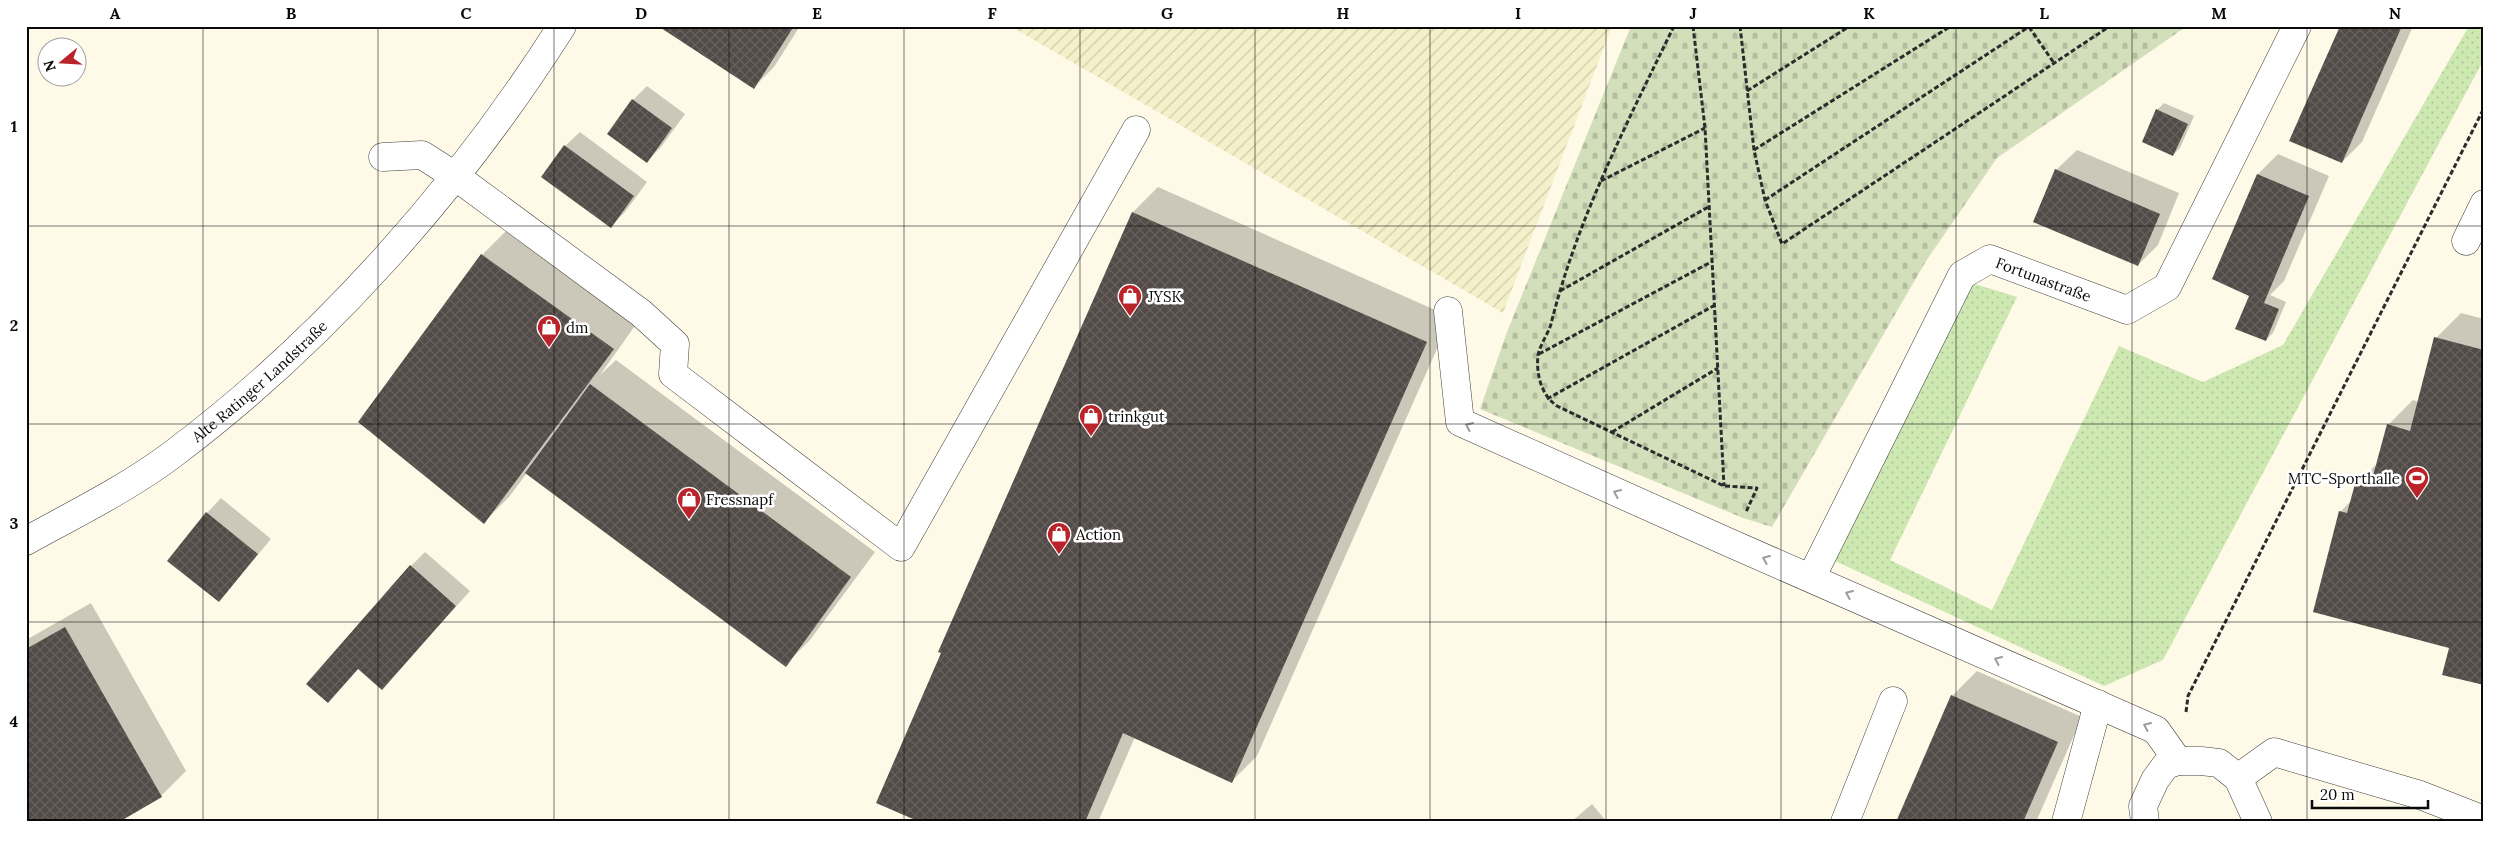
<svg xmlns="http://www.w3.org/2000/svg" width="2510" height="848" viewBox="0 0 2510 848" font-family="Lora,serif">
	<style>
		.farmland { fill: url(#farmland-furrows) }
		.grass { fill: url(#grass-dots) }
		.cemetery { fill: url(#cemetery-stones) }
		.shadow { fill: #0003 }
		.building { fill: url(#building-cross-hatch) }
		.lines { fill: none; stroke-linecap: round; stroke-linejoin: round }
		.minor-casing { stroke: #3d3d3d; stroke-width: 29 }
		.path { stroke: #2c2c2c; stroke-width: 3; stroke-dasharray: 5 2.5; stroke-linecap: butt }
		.minor { stroke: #fff; stroke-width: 28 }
		.oneway { stroke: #9d9d9d }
		.grid { fill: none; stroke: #0a0a0a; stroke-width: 1; stroke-opacity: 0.55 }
		.labels { text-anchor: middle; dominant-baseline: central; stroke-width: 5; stroke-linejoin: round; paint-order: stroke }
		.street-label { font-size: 15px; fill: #0a0a0a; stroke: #fff }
		.poi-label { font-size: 15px; fill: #0a0a0a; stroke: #fff; text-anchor: start }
		.neatline { fill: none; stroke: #0a0a0a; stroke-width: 2 }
		.grid-label { font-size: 16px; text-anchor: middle; font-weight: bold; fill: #0a0a0a }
	</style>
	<defs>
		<pattern id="farmland-furrows" width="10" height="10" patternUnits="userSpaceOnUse" patternTransform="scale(1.25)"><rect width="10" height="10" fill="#f4f0c9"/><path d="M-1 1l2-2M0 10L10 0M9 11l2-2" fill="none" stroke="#d0ccab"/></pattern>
		<pattern id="grass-dots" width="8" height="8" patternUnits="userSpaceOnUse" patternTransform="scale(1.25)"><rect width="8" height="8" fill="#cee8b2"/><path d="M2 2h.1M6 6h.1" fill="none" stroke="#b0c698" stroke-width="1.8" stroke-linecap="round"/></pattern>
		<pattern id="cemetery-stones" width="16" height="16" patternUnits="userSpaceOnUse" patternTransform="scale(1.25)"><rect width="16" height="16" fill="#d3dfbb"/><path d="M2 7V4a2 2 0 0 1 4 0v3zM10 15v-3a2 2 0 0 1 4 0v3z" fill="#b4be9f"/></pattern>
		<pattern id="building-cross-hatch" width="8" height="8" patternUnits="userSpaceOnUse" patternTransform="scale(1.25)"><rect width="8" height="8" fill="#534b47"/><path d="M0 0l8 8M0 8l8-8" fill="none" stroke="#67605d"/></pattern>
	</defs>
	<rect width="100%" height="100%" fill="#fffae8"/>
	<path class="farmland" d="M1010,26H1612L1503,313Z"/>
	<path class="grass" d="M2469,26L2484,27V59L2163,660L2104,686L1833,560L1965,281L2017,297L1890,560L1992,610L2119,346L2203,382L2283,345Z"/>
	<path class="cemetery" d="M1631,26H2187L1997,158L1926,261L1772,527L1743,518L1480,409L1507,332Z"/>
	<g class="shadow">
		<path d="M661,26H800L774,67L754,87Z"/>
		<path d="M2341,26H2413L2362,142L2342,162Z"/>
		<path d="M647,86L685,114L661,147L647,161L633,100Z"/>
		<path d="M2164,103L2194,116L2180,148L2173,155L2157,110Z"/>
		<path d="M580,132L647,182L625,212L611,226L565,146Z"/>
		<path d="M2077,150L2179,193L2158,245L2138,265L2056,170Z"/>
		<path d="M2278,154L2329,176L2284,281L2270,295L2286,302L2273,333L2266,340L2251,295L2213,278L2258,174Z"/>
		<path d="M1158,187L1451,317L1257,756L1232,781L1135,737L1098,822H923L943,653L940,652L1133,212Z"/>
		<path d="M507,230L637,323L600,375L616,360L875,552L810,640L785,665L527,473L509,497L484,522L482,255Z"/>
		<path d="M2461,313L2484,319V684L2340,512L2352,500L2356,484L2378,463L2388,425L2413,400L2419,402L2436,338Z"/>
		<path d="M221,498L271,539L219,601L207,513Z"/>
		<path d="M425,552L470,591L382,689L359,667L411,566Z"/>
		<path d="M91,603L186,771L161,796L26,822V640Z"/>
		<path d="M1977,671L2082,717L2036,822H1897L1952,696Z"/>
		<path d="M1592,804L1607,822H1571Z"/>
	</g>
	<g class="building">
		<path d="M658,26H794L754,89Z"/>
		<path d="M2340,26H2402L2342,163L2289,141Z"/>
		<path d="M632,99L672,128L647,163L607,134Z"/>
		<path d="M2156,109L2188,124L2173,156L2142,142Z"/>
		<path d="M564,145L634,196L611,228L541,177Z"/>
		<path d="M2055,169L2160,214L2138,266L2033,222Z"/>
		<path d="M2257,174L2309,196L2264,303L2279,309L2266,341L2235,329L2249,296L2212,279Z"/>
		<path d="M1132,212L1427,342L1232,783L1123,733L1085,822H920L876,803L941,653L938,652Z"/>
		<path d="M481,254L614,349L484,524L358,422Z"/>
		<path d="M2434,337L2484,350V685L2442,675L2449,648L2313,612L2339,511L2347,513L2355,484L2370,487L2387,424L2410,431Z"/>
		<path d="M590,384L851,577L786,667L525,473Z"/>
		<path d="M206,512L258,554L219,602L167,561Z"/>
		<path d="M410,565L456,606L382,690L358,669L328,703L306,684Z"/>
		<path d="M65,627L162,797L119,822H26V649Z"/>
		<path d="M1951,695L2058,742L2023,822H1896Z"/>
	</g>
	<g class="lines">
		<g class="minor-casing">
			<g id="minor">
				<path d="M383,157L422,155L455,176L641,313L675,344L673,374L901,547L1136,130"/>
				<path d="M2466,241L2484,204"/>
				<path d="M1448,311L1460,422L1730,543L2156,730L2178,761"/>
				<path id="s1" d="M26,541C75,514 128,488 173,454C325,340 460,187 562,26"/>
				<path id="s2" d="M1811,578L1962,275L1990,259L2127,310L2167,287L2297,26"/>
				<path d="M2238,778L2274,752L2420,795L2484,820"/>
				<path d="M1845,822L1893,701"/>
				<path d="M2066,822L2098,704"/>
				<path d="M2145,822L2143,806L2155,780L2166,765L2178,761H2201L2219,763L2238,778L2258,822"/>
			</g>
		</g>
		<g class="path">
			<path d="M1674,26C1627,123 1577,219 1551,324C1548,334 1540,345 1538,355C1536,374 1541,395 1557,406L1724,486L1757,488L1746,512"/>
			<path d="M1693,26L1705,128L1724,486"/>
			<path d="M1740,26L1754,150L1765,200L1782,244L2110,26"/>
			<path d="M2029,27L2054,63"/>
			<path d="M1747,91L1850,26"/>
			<path d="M1754,150L1951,26"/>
			<path d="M1601,181L1705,128"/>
			<path d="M1765,200L2030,26"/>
			<path d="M1560,291L1710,206"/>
			<path d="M1539,354L1713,261"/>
			<path d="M1547,399L1715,305"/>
			<path d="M1612,432L1718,368"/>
			<path d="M2186,712L2188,696L2484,108"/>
		</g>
		<use href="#minor" class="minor"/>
	</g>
	<defs><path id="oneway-chevron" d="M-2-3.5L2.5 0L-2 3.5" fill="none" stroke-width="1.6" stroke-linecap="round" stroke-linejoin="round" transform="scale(1.25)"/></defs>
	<g class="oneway">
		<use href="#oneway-chevron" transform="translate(1469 426) rotate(-156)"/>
		<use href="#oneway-chevron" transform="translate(1617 493) rotate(-156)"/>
		<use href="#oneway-chevron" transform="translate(1766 559) rotate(-157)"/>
		<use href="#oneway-chevron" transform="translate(1849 594) rotate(-157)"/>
		<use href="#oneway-chevron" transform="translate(1998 660) rotate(-156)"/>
		<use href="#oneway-chevron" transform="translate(2147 726) rotate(-156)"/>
	</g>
	<path class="grid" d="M203,26V822M378,26V822M554,26V822M729,26V822M904,26V822M1080,26V822M1255,26V822M1430,26V822M1606,26V822M1781,26V822M1956,26V822M2132,26V822M2307,26V822M26,226H2484M26,424H2484M26,622H2484"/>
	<defs>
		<g id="shop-pin" transform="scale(1.25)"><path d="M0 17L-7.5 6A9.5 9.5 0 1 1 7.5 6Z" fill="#ba232a" stroke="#fff"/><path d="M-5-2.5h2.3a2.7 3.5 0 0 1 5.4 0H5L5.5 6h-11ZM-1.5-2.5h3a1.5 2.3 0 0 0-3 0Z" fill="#fff"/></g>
		<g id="stadium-pin" transform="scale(1.25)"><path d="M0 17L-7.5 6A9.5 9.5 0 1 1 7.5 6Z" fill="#ba232a" stroke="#fff"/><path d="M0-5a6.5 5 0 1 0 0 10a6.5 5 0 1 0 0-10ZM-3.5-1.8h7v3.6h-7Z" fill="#fff"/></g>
	</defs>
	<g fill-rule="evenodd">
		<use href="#shop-pin" x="1130" y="296"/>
		<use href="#shop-pin" x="549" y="327"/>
		<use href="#shop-pin" x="1091" y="416"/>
		<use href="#stadium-pin" x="2417" y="478"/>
		<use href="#shop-pin" x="689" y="499"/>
		<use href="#shop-pin" x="1059" y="534"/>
	</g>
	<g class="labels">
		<g class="street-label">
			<text stroke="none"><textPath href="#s2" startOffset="428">Fortunastraße</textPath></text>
			<text stroke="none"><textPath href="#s1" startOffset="284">Alte Ratinger Landstraße</textPath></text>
		</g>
		<g class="poi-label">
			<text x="1148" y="296">JYSK</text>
			<text x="566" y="327">dm</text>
			<text x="1108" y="416">trinkgut</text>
			<text x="2400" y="478" text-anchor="end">MTC-Sporthalle</text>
			<text x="706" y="499">Fressnapf</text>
			<text x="1076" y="534">Action</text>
		</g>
	</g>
	<rect width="2510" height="848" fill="none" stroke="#ffffff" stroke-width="55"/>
	<g transform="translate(62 62) rotate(252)"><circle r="24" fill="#ffffff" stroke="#9d9d9d"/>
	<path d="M0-4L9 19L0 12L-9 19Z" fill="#ba232a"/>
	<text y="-8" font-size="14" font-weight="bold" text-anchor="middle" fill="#0a0a0a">N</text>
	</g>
	<path d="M2312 800v8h116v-8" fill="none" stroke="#0a0a0a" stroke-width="2.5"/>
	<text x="2320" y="800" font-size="15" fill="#0a0a0a" stroke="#ffffff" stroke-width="4" paint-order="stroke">20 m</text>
	<rect x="28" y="28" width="2454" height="792" class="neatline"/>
	<g class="grid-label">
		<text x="115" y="19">A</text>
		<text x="291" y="19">B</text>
		<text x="466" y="19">C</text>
		<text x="641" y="19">D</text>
		<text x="817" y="19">E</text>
		<text x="992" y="19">F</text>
		<text x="1167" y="19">G</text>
		<text x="1343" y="19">H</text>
		<text x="1518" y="19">I</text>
		<text x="1693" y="19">J</text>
		<text x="1869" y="19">K</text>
		<text x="2044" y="19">L</text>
		<text x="2219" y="19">M</text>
		<text x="2395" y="19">N</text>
		<text x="14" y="132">1</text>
		<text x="14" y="331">2</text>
		<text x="14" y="529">3</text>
		<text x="14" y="727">4</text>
	</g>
</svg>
